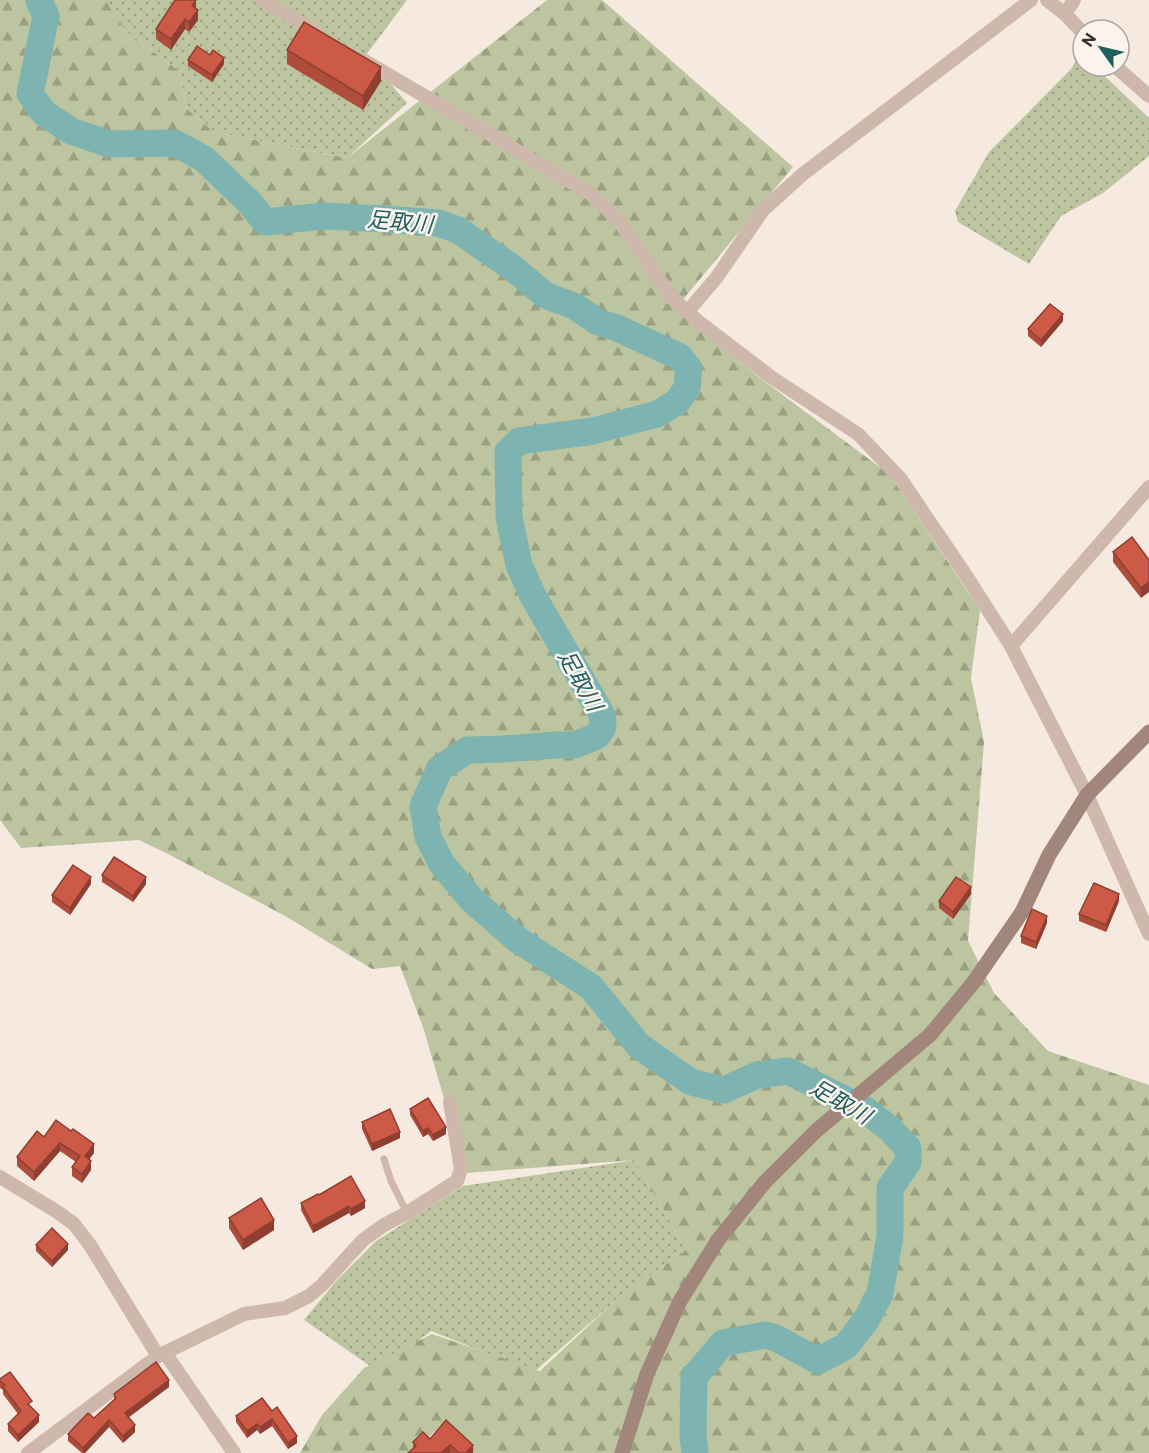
<svg xmlns="http://www.w3.org/2000/svg" width="1149" height="1453" viewBox="0 0 1149 1453" font-family="Commissioner,'Noto Sans JP',sans-serif">
	<style>
		.grass { fill: url(#grass-dots) }
		.forest { fill: url(#forest-firs) }
		.lines { fill: none; stroke-linecap: round; stroke-linejoin: round }
		.river { stroke: #7db4b1; stroke-width: 27 }
		.lane { stroke: #ceb7ab; stroke-width: 7 }
		.street { stroke: #ceb7ab; stroke-width: 14 }
		.secondary { stroke: #a2867c; stroke-width: 15 }
		.wall { fill: #af4d3c }
		.shaded-wall { fill: #8f3f31 }
		.building { fill: #cc5a46; stroke: #8f3f31; stroke-width: 1.5 }
		.labels { text-anchor: middle; dominant-baseline: central; stroke-width: 5; stroke-linejoin: round; paint-order: stroke }
		.water-label { font-size: 22px; font-style: italic; fill: #1d605e; stroke: #fbf3ed }
	</style>
	<defs>
		<pattern id="grass-dots" width="8" height="8" patternUnits="userSpaceOnUse" patternTransform="scale(1.5)"><rect width="8" height="8" fill="#bcc59f"/><path d="M2 2h.1M6 6h.1" fill="none" stroke="#9aa082" stroke-width="1.8" stroke-linecap="round"/></pattern>
		<pattern id="forest-firs" width="22" height="20" patternUnits="userSpaceOnUse" patternTransform="scale(1.5)"><rect width="22" height="20" fill="#bcc59f"/><path d="M5 1l3.5 6h-7zM16 11l3.5 6h-7z" fill="#9aa082"/></pattern>
	</defs>
	<rect width="100%" height="100%" fill="#f5e9e0"/>
	<g class="grass">
		<path d="M98,0H407L366,55L407,103L347,158L214,132L187,109L179,71L127,32Z"/>
		<path d="M1080,53L1083,56V66H1094L1149,118V156L1103,193L1061,216L1029,264L958,222L955,211L989,152L1071,69Z"/>
		<path d="M635,1160L686,1250L615,1301L534,1372L431,1331L398,1356L373,1368L304,1320L337,1280L376,1241L463,1186Z"/>
	</g>
	<path class="forest" d="M0,0H105L127,32L179,71L187,109L214,132L347,158L547,0H602L793,167L675,309L756,375L889,474L980,610L971,678L984,742L968,941L994,993L1048,1051L1149,1085V1453H471L442,1424L413,1453H300L322,1415L364,1368L432,1334L540,1371L615,1301L686,1250L635,1160L466,1173L423,1027L400,966L372,969L287,917L170,855L139,840L21,848L0,820Z"/>
	<g class="lines">
		<path class="river" d="M39,0L46,16L30,94L44,113L71,131L109,144L175,143L204,159L250,203L265,222L324,216L383,219L438,223L458,230L514,269L545,295L574,306L598,322L617,328L680,357L689,369L687,388L677,402L657,414L593,431L519,441L508,452L509,517L519,565L533,596L602,715L603,727L597,736L575,745H556L504,749L468,750L440,768L423,806L428,837L442,864L472,900L518,940L591,987L639,1046L691,1082L724,1090L757,1075L788,1071L864,1109L890,1129L908,1148V1162L890,1188V1236L880,1294L866,1320L846,1346L818,1361L776,1338L765,1335L723,1343L694,1377L693,1436L695,1453"/>
		<path class="lane" d="M384,1159L391,1181L407,1213"/>
		<g class="street">
			<path d="M262,0L317,32"/>
			<path d="M1047,0L1065,14L1083,33"/>
			<path d="M1065,14L1074,0"/>
			<path d="M365,61L594,196L619,221L672,298L699,322L771,377L858,434L900,478L967,577L1011,646L1087,795L1149,934"/>
			<path d="M1115,66L1149,96"/>
			<path d="M687,312L717,277L763,210L803,174L1031,0"/>
			<path d="M1011,646L1149,487"/>
			<path d="M0,1177L56,1211L74,1224L90,1245L158,1356"/>
			<path d="M165,1353L234,1453"/>
			<path d="M28,1453L158,1356L244,1314L285,1308L309,1296L322,1285L363,1240L384,1225L407,1213L457,1181L461,1169L450,1102"/>
		</g>
		<path class="secondary" d="M622,1453L647,1374L680,1301L718,1240L765,1182L817,1130L930,1035L973,983L1022,912L1049,855L1087,795L1149,732"/>
	</g>
	<g class="wall">
		<path d="M196,9L198,20L189,32L185,29L171,50L156,39V29Z"/>
		<path d="M287,50L381,81L363,110L287,64Z"/>
		<path d="M188,60L224,64L212,82L188,66Z"/>
		<path d="M1063,321L1041,347L1028,336V329Z"/>
		<path d="M1113,552L1149,560L1141,598L1113,562Z"/>
		<path d="M102,875L146,884L133,902L102,882Z"/>
		<path d="M91,884L70,915L52,902V895Z"/>
		<path d="M971,894L953,919L939,908V901Z"/>
		<path d="M1119,901L1106,932L1079,921V914Z"/>
		<path d="M1047,923L1036,949L1021,943V936Z"/>
		<path d="M410,1109L446,1134L433,1141L428,1134L423,1137L410,1115Z"/>
		<path d="M362,1122L400,1138L372,1151L362,1129Z"/>
		<path d="M44,1137L94,1153L89,1159L91,1170L82,1183L72,1176V1167L76,1162L60,1151L34,1181L17,1166V1157Z"/>
		<path d="M319,1195L365,1208L351,1216L349,1213L313,1233L301,1210V1203Z"/>
		<path d="M229,1218L274,1230L243,1250L229,1228Z"/>
		<path d="M36,1245L68,1250L52,1267L36,1251Z"/>
		<path d="M0,1379L32,1408L39,1422L18,1442L8,1431V1424L18,1414L3,1394V1390L0,1388Z"/>
		<path d="M169,1387L129,1417L135,1432L123,1443L109,1427L85,1453H82L68,1441V1434L94,1418L114,1400V1394Z"/>
		<path d="M272,1411L297,1443L288,1449L272,1426L260,1434L257,1430L247,1438L236,1422V1416Z"/>
		<path d="M430,1439L473,1453H408L413,1449V1442Z"/>
	</g>
	<g class="shaded-wall">
		<path d="M196,0V9L192,6Z"/>
		<path d="M198,10V20L189,32V22Z"/>
		<path d="M185,19V29L171,50V39Z"/>
		<path d="M224,58V64L212,82V75Z"/>
		<path d="M381,67V81L363,110V96Z"/>
		<path d="M1063,314V321L1041,347V340Z"/>
		<path d="M1149,582V592L1141,598V588Z"/>
		<path d="M91,877V884L70,915V908Z"/>
		<path d="M146,877V884L133,902V896Z"/>
		<path d="M971,887V894L953,919V912Z"/>
		<path d="M1119,894V901L1106,932V925Z"/>
		<path d="M1047,916V923L1036,949V942Z"/>
		<path d="M446,1127V1134L433,1141V1135Z"/>
		<path d="M428,1128V1134L423,1137V1131Z"/>
		<path d="M400,1132V1138L372,1151V1144Z"/>
		<path d="M60,1143V1151L34,1181V1172Z"/>
		<path d="M94,1144V1153L85,1165V1156Z"/>
		<path d="M91,1161V1170L82,1183V1174Z"/>
		<path d="M365,1201V1208L351,1216V1209Z"/>
		<path d="M349,1206V1213L313,1233V1226Z"/>
		<path d="M274,1220V1230L243,1250V1240Z"/>
		<path d="M68,1244V1250L52,1267V1261Z"/>
		<path d="M169,1380V1387L125,1420V1413Z"/>
		<path d="M39,1415V1422L18,1442V1435Z"/>
		<path d="M272,1419V1426L260,1434V1427Z"/>
		<path d="M109,1420V1427L85,1453H83V1448Z"/>
		<path d="M257,1424V1430L247,1438V1431Z"/>
		<path d="M135,1425V1432L123,1443V1436Z"/>
		<path d="M297,1436V1443L288,1449V1443Z"/>
		<path d="M450,1445V1453H441Z"/>
		<path d="M473,1445V1453H466Z"/>
	</g>
	<g class="building">
		<path d="M175,0H196L192,6L198,10L189,22L185,19L171,39L156,29Z"/>
		<path d="M304,22L381,67L363,96L287,50Z"/>
		<path d="M197,46L210,55L213,50L224,58L212,75L188,60Z"/>
		<path d="M1050,304L1063,314L1041,340L1028,329Z"/>
		<path d="M1132,537L1149,560V582L1141,588L1113,552Z"/>
		<path d="M114,857L146,877L133,896L102,875Z"/>
		<path d="M73,865L91,877L70,908L52,895Z"/>
		<path d="M956,877L971,887L953,912L939,901Z"/>
		<path d="M1094,883L1119,894L1106,925L1079,914Z"/>
		<path d="M1032,909L1047,916L1036,942L1021,936Z"/>
		<path d="M428,1098L446,1127L433,1135L428,1128L423,1131L410,1109Z"/>
		<path d="M390,1109L400,1132L372,1144L362,1122Z"/>
		<path d="M56,1120L71,1131L73,1129L94,1144L85,1156L91,1161L82,1174L72,1167L80,1156L60,1143L34,1172L17,1157L37,1131L44,1137Z"/>
		<path d="M351,1176L365,1201L351,1209L349,1206L313,1226L301,1203L318,1194L319,1195Z"/>
		<path d="M261,1198L274,1220L243,1240L229,1218Z"/>
		<path d="M52,1228L68,1244L52,1261L36,1245Z"/>
		<path d="M156,1362L169,1380L125,1413L135,1425L123,1436L109,1420L83,1448L68,1434L88,1413L94,1418L116,1398L114,1394Z"/>
		<path d="M10,1372L32,1401L28,1404L39,1415L18,1435L8,1424L21,1411L3,1387L5,1385L0,1381V1379Z"/>
		<path d="M262,1398L272,1411L277,1407L297,1436L288,1443L272,1419L260,1427L257,1424L247,1431L236,1416Z"/>
		<path d="M446,1420L473,1445L466,1453H459L450,1445L441,1453H408L416,1446L413,1442L423,1432L430,1439Z"/>
	</g>
	<g class="labels">
		<g class="water-label">
			<text transform="translate(400 221) rotate(5)">足取川</text>
			<text transform="translate(581 680) rotate(61)">足取川</text>
			<text transform="translate(841 1101) rotate(30)">足取川</text>
		</g>
	</g>
	<g transform="translate(1101 48) rotate(304)"><circle r="28" fill="#fbf3ed" stroke="#aea49f" stroke-width="1.5"/>
	<path d="M0-4.5L10 22L0 15L-10 22Z" fill="#1d605e"/>
	<text y="-9" font-size="16" font-weight="bold" text-anchor="middle" fill="#3b2e2a">N</text>
	</g>
</svg>
